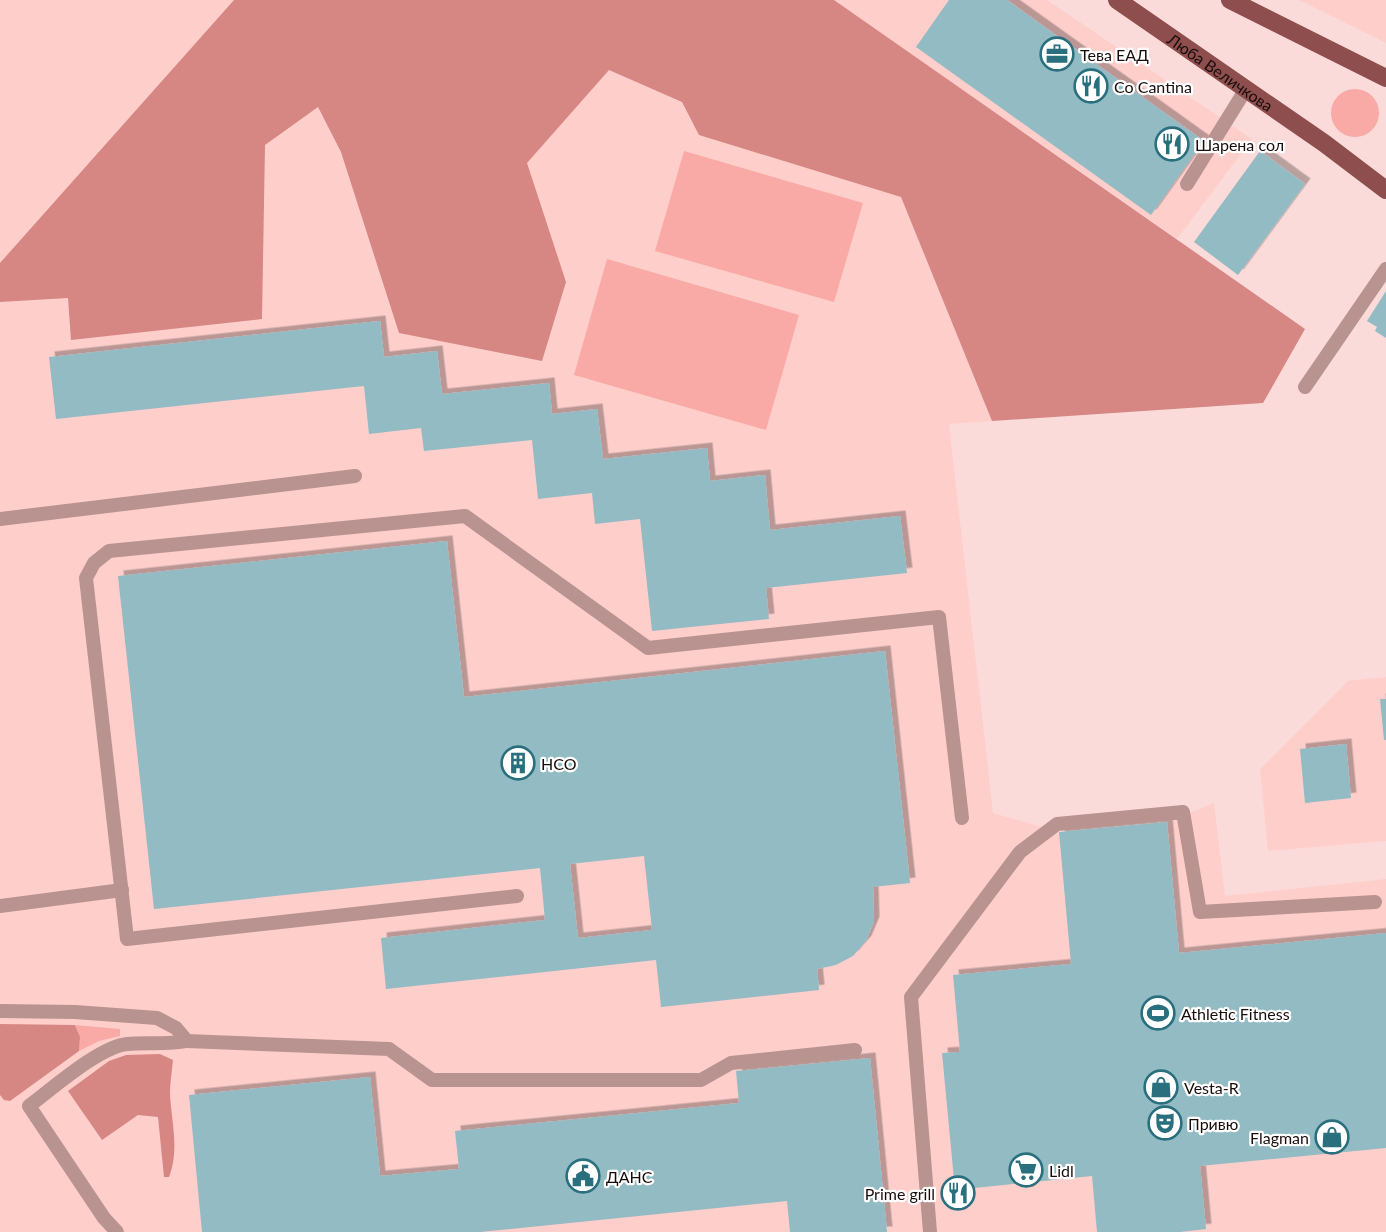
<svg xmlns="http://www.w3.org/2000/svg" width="1386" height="1232" viewBox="0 0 1386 1232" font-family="Lato,sans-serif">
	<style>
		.built { fill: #fececb }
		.green { fill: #f9aaa6 }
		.forest { fill: #d68683 }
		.building { fill: #92bbc4; fill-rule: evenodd; filter: url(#shadow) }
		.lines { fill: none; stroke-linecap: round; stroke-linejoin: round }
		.service { stroke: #b89390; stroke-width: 14 }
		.primary { stroke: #8d4e4d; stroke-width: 18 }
		.labels { text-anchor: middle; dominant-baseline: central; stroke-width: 4.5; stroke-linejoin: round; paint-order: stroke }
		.poi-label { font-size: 16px; fill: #190d0c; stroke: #fff; text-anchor: start }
		.street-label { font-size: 16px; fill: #190d0c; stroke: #fff }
	</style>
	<defs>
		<filter id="shadow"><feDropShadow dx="5.5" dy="-5.5" stdDeviation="0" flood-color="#0004"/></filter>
	</defs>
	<rect width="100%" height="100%" fill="#fbdbd9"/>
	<g class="built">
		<path d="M0,0H467L942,164L992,421L949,424L993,813L1059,832L1167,822L1214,803L1225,896L1386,879V1232H0Z"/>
		<path d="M834,0H1047L1252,139L1177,239Z"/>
		<path d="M1299,0H1386V43Z"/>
		<path d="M1386,677V841L1268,851L1260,769L1348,681Z"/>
	</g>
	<g class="green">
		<circle cx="1355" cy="113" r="24"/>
		<path d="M684,151L863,203L834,302L655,251Z"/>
		<path d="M607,259L799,315L766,430L574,375Z"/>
		<path d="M75,1025L120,1029V1036L99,1041L79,1051L80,1037Z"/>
	</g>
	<g class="forest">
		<path d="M234,0H834L1305,329L1263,403L992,421L901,197L699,135L682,102L609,70L527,163L566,282L542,361L399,333L341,152L318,107L265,145L262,319L71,340L68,298L0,302V263Z"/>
		<path d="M0,1024L75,1025L80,1037L79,1051L10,1101L4,1100L0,1095Z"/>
		<path d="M160,1054L173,1060C172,1071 170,1082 170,1093C171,1120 180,1150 169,1177H164L158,1117L138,1115L102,1140L68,1091L109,1061L126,1055Z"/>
	</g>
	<g class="building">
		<path d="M949,0H1007L1204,141L1151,215L916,47Z"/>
		<path d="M1260,151L1305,184L1238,275L1194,242Z"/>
		<path d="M1386,291V338L1375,331L1377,327L1367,321Z"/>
		<path d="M380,321L384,357L437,351L442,394L549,383L552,414L597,409L603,459L707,448L710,481L765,475L770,530L900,516L907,573L766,588L769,619L652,631L640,519L595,524L592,493L538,499L532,440L424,451L421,428L369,434L364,386L56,419L49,357Z"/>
		<path d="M447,541L464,697L885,651L910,883L873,887L874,922L866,941L853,956L836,965L817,969L819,990L661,1007L656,960L386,989L381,938L545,920L540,868L154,909L118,576ZM644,856L652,930L578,938L570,864Z"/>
		<path d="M1380,699H1386V740H1384Z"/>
		<path d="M1346,744L1351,798L1305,803L1300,749Z"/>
		<path d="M1167,822L1179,953L1386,933V1148L1200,1166L1206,1229L1180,1232H1097L1092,1176L955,1190L942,1053L960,1052L953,975L1071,964L1059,832Z"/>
		<path d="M870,1058L887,1232H790L787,1201L480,1232H202L189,1095L370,1077L380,1176L459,1169L455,1131L739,1103L736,1071Z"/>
	</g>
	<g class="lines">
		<g class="service">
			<path d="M1187,184L1246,89"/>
			<path d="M1305,387L1386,269"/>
			<path d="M0,519L355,476"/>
			<path d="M517,896L127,939L86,578L94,563L109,551L465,516L648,648L939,617L962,818"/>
			<path d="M0,906L122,890"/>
			<path d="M0,1011L75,1012L157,1018L176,1028L187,1041L389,1049L432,1080H701L731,1063L855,1050"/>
			<path d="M117,1232L104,1218L29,1106C52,1089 99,1047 127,1044C147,1042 167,1045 187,1041"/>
			<path d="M930,1232L911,997L1020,852L1057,824L1183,812L1200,912L1375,902"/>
		</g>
		<g class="primary">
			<path id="s1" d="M1117,0L1324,143L1386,190"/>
			<path d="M1230,0L1386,78"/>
		</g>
	</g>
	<defs>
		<g id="office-ring" transform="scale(1.725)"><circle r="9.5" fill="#fff" stroke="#296f7d" stroke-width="1.5"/><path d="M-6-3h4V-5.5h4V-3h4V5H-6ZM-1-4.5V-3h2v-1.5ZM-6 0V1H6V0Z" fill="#296f7d"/></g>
		<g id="restaurant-ring" transform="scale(1.725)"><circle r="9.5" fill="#fff" stroke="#296f7d" stroke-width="1.5"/><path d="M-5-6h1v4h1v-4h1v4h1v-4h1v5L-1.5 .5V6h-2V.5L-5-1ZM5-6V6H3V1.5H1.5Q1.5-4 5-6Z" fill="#296f7d"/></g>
		<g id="building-ring" transform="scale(1.725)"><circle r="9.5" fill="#fff" stroke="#296f7d" stroke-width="1.5"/><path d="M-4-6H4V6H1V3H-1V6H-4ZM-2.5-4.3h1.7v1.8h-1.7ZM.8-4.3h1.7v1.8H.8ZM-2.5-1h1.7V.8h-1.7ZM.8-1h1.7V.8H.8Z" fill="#296f7d"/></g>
		<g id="stadium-ring" transform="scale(1.725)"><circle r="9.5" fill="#fff" stroke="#296f7d" stroke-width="1.5"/><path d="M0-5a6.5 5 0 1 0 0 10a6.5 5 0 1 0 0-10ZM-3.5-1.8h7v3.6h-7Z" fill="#296f7d"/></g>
		<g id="shop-ring" transform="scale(1.725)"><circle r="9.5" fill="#fff" stroke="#296f7d" stroke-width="1.5"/><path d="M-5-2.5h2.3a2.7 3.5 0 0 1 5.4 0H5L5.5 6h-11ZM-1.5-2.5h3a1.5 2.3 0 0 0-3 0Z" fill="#296f7d"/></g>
		<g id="theatre-ring" transform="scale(1.725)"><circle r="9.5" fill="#fff" stroke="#296f7d" stroke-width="1.5"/><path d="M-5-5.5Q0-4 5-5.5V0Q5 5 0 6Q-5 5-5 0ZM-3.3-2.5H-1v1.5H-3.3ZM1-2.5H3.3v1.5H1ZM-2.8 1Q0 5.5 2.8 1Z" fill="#296f7d"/></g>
		<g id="supermarket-ring" transform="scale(1.725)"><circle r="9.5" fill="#fff" stroke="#296f7d" stroke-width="1.5"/><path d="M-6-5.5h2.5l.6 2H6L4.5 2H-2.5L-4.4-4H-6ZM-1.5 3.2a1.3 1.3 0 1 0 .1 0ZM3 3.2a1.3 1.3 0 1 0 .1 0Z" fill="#296f7d"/></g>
		<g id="civic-ring" transform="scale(1.725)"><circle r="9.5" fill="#fff" stroke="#296f7d" stroke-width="1.5"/><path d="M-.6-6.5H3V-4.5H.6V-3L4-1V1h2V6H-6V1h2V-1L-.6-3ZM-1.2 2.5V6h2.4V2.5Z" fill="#296f7d"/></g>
	</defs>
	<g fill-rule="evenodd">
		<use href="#office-ring" x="1057" y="54"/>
		<use href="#restaurant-ring" x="1091" y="86"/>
		<use href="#restaurant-ring" x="1172" y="144"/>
		<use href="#building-ring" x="518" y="763"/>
		<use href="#stadium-ring" x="1158" y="1013"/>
		<use href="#shop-ring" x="1161" y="1087"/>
		<use href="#theatre-ring" x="1165" y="1123"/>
		<use href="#shop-ring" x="1332" y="1137"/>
		<use href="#supermarket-ring" x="1026" y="1170"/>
		<use href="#civic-ring" x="583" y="1176"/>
		<use href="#restaurant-ring" x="958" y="1193"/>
	</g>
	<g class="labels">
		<g class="poi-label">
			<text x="1080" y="54">Тева ЕАД</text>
			<text x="1114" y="86">Co Cantina</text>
			<text x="1195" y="144">Шарена сол</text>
			<text x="541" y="763">НСО</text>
			<text x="1181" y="1013">Athletic Fitness</text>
			<text x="1184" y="1087">Vesta-R</text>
			<text x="1188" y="1123">Привю</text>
			<text x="1309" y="1137" text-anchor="end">Flagman</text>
			<text x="1049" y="1170">Lidl</text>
			<text x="606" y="1176">ДАНС</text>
			<text x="935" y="1193" text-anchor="end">Prime grill</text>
		</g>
		<g class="street-label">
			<text stroke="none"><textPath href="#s1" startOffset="126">Люба Величкова</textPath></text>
		</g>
	</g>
</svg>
